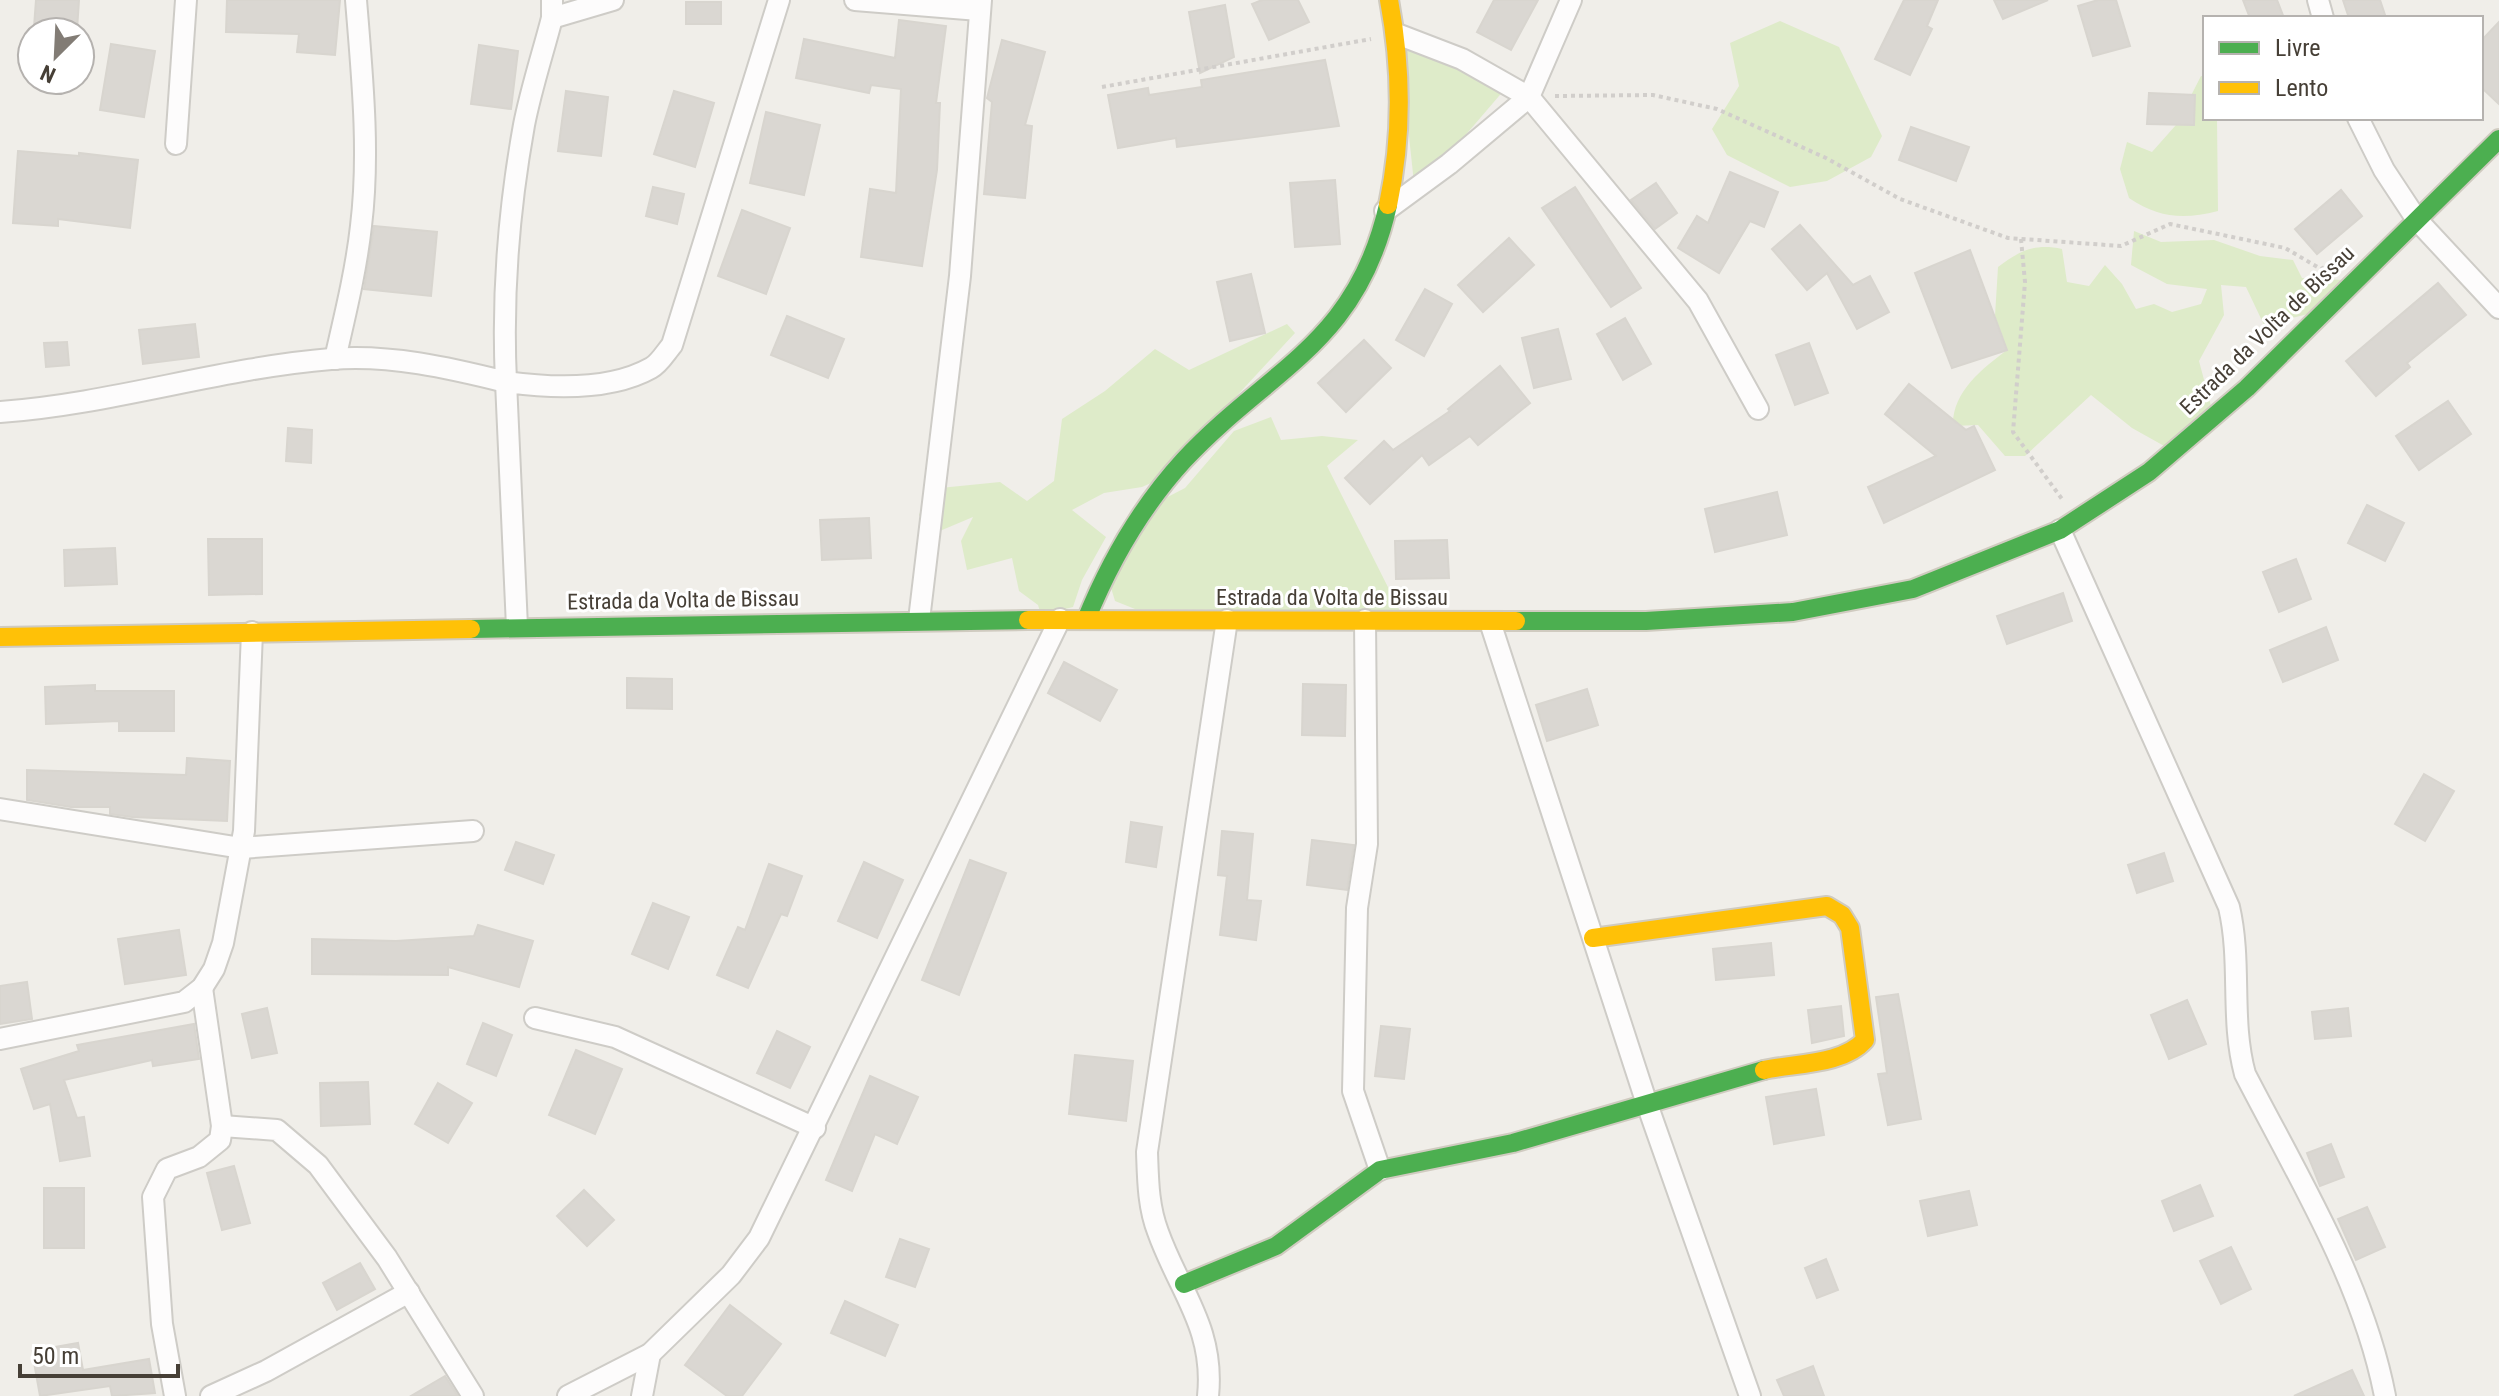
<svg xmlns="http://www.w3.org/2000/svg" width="2499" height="1396" viewBox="0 0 2499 1396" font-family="'Roboto Condensed',sans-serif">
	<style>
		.green { fill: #deebc9 }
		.building { fill: #dad7d2; stroke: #d8d5cf; stroke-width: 2 }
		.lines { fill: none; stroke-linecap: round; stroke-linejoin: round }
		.street-casing { stroke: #ceccc7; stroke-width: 24 }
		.fast-casing { stroke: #d0cbc0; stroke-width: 22 }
		.slow-casing { stroke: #d0cbc0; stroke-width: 22 }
		.path { stroke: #d1cecb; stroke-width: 4; stroke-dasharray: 4 4; stroke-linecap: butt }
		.street { stroke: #fdfcfc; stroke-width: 20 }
		.fast { stroke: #4caf50; stroke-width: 18 }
		.slow { stroke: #ffc107; stroke-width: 18 }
		.labels { text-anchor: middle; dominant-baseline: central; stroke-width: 6; stroke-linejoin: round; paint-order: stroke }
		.street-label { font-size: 22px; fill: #463f36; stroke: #fff }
	</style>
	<rect width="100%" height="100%" fill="#f0eee9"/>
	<g class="green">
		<path d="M1780,21L1839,47L1882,136L1871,157L1827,181L1790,187L1727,155L1712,129L1739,86L1730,43Z"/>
		<path d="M1399,43L1511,82L1439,166L1414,183Z"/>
		<path d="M2201,76L2205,77V118H2217L2218,211C2183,220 2159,218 2129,198L2120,169L2127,142L2152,152L2176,125Z"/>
		<path d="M2134,231L2161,242L2214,240L2260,256L2293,260L2302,278L2344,280L2320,311L2264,325L2246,287L2221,285L2224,315L2199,361L2211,406L2166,447L2132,428L2091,395L2025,456H2005L1978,425L1953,426C1952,392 1982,369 2007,350L1995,316L1998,267C2019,251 2035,243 2062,249L2067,282L2089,286L2105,265L2122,284L2136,309L2154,304L2172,312L2201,304L2207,289L2167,284L2131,265Z"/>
		<path d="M1287,324L1295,333L1160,479L1142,487L1104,493L1072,510L1106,537L1082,580L1073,607L1041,615L1038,605L1019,591L1012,558L967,570L961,541L973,517L935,533L919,515L930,489L1000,482L1027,501L1054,481L1062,419L1105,391L1155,349L1189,370Z"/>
		<path d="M1271,417L1281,440L1322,436L1358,440L1327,466L1400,611L1135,609L1115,601L1109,581L1156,503L1185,488L1234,431Z"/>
	</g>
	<g class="building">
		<path d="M36,0H79L77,30L34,27Z"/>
		<path d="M227,0H340L335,55L297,52L299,34L226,32Z"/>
		<path d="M1262,0H1298L1309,22L1269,40L1252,4Z"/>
		<path d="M1494,0H1538L1511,50L1477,32Z"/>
		<path d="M1904,0H1938L1927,26L1932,29L1910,75L1875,59Z"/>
		<path d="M1994,0H2048L2003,19Z"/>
		<path d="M2098,0H2116L2130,46L2093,56L2078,6Z"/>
		<path d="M2243,0H2277L2284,18H2250Z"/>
		<path d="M2343,0H2380L2386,18H2349Z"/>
		<rect x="686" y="2" width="35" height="22"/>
		<path d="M1225,5L1234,57L1200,73L1189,12Z"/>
		<path d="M899,20L946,26L936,103H940L937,170L922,266L861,257L870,189L896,193L901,89L871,85L869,93L796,78L804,39L895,58Z"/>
		<path d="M2499,22V104L2481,87V41Z"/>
		<path d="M1002,40L1045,52L1025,125L1032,126L1025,198L984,194L992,102L987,98Z"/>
		<path d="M111,44L155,51L144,117L100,110Z"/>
		<path d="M479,45L518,51L511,109L471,104Z"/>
		<path d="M1325,60L1339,126L1177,147L1176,138L1118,148L1108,95L1148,88L1149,95L1202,87L1201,80Z"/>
		<path d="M566,91L608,97L601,156L558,151Z"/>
		<path d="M674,91L714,103L695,167L654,154Z"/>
		<path d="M2149,93L2195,95L2194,125L2147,124Z"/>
		<path d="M766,112L820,125L804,195L750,183Z"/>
		<path d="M1911,127L1969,147L1956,181L1899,160Z"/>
		<path d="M18,151L79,156V153L138,160L130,228L58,219V226L13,223Z"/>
		<path d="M1730,172L1778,192L1764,227L1750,221L1719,273L1678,248L1697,216L1708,223Z"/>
		<path d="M1335,180L1340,244L1295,247L1290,183Z"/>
		<path d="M1656,183L1677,213L1655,229L1631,200Z"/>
		<path d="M653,187L684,194L677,224L646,216Z"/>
		<path d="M1575,187L1641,288L1611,307L1542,208Z"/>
		<path d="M2341,190L2362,216L2317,254L2295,229Z"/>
		<path d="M742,210L790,228L766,294L718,276Z"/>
		<path d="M1800,225L1853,285L1870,276L1889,312L1857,329L1827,273L1807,290L1772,249Z"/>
		<path d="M374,226L437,232L431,296L364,289Z"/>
		<path d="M1509,238L1534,265L1483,312L1458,285Z"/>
		<path d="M1970,250L2007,350L1952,368L1915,273Z"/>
		<path d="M1251,274L1265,333L1230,341L1217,282Z"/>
		<path d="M2438,283L2466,315L2407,363L2410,367L2376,396L2346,361Z"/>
		<path d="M1425,289L1452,304L1424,356L1396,340Z"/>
		<path d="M787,316L844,339L828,378L771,355Z"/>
		<path d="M1625,318L1651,364L1623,380L1597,334Z"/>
		<path d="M195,324L199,357L143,364L139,330Z"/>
		<path d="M1558,329L1571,379L1534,388L1522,338Z"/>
		<path d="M1364,340L1391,368L1346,412L1318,383Z"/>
		<path d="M67,342L69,365L46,367L44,343Z"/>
		<path d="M1809,343L1828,393L1795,405L1776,355Z"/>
		<path d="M1500,366L1530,403L1478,445L1470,436L1429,465L1422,455L1370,504L1345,478L1384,441L1393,450L1450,411L1448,409Z"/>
		<path d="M1909,384L1966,430L1974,426L1995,470L1884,523L1868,487L1936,456L1885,414Z"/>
		<path d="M2448,401L2471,434L2419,470L2396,436Z"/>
		<path d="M288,428L312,430L311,463L286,461Z"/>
		<path d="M1777,492L1787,535L1715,552L1705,509Z"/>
		<path d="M2367,505L2404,523L2385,561L2348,543Z"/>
		<path d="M869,518L871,558L822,560L820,520Z"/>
		<path d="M208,539H262V594L209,595Z"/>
		<path d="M1447,540L1449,578L1396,579L1395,541Z"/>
		<path d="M115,548L117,584L65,586L64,550Z"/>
		<path d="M2296,559L2311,599L2279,612L2263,572Z"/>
		<path d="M2063,593L2072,621L2007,644L1997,616Z"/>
		<path d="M2326,627L2338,660L2283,682L2270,650Z"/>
		<path d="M1064,662L1117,690L1100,721L1048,693Z"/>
		<path d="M627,678L672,679V709L627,708Z"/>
		<path d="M1303,684L1346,685L1345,736L1302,735Z"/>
		<path d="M95,685V691H174V731H119V721L46,724L45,687Z"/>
		<path d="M1587,689L1598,725L1547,741L1536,705Z"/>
		<path d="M187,758L230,761L227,821L132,817L110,814V807H71L27,800V770L186,775Z"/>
		<path d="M2424,774L2454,791L2425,841L2395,824Z"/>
		<path d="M1131,822L1162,827L1156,867L1126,862Z"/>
		<path d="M1222,831L1253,834L1247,900L1261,901L1256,940L1220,935L1227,876L1218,875Z"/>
		<path d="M1312,840L1354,845L1347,890L1307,885Z"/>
		<path d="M516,842L554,855L543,884L505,870Z"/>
		<path d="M2164,853L2173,881L2137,893L2128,865Z"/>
		<path d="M970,860L1006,873L959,995L922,980Z"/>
		<path d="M864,862L903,880L877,938L838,921Z"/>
		<path d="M769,864L802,876L787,916L781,914L748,988L717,975L738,927L745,930Z"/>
		<path d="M653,903L689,917L668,969L632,954Z"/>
		<path d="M478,925L533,941L519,987L448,967V975L312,974V939L396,941L474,936Z"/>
		<path d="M179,930L186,975L125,984L118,939Z"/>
		<path d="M1771,943L1774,975L1716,980L1713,949Z"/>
		<path d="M27,982L32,1019L0,1024V986Z"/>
		<path d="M1898,994L1921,1119L1888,1125L1878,1074L1887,1073L1876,997Z"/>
		<path d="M2187,1000L2206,1044L2169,1059L2151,1015Z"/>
		<path d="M1841,1006L1844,1036L1812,1043L1808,1010Z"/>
		<path d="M267,1008L277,1053L252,1058L242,1014Z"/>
		<path d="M2348,1008L2351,1036L2315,1039L2312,1012Z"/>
		<path d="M483,1023L512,1035L496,1076L467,1064Z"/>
		<path d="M194,1024L199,1059L153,1066L152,1060L64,1080L77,1118L84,1117L90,1156L60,1161L50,1104L34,1109L21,1069L79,1051L77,1045Z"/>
		<path d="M1381,1026L1410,1029L1404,1079L1375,1076Z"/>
		<path d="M777,1031L810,1047L790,1088L757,1073Z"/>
		<path d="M576,1050L622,1069L595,1134L549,1115Z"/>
		<path d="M1075,1055L1133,1061L1126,1121L1069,1114Z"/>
		<path d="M870,1076L918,1097L897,1144L875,1134L852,1191L826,1180Z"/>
		<path d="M368,1082L370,1124L321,1126L320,1083Z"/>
		<path d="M438,1083L472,1103L448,1143L415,1124Z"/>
		<path d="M1816,1089L1824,1135L1774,1144L1766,1097Z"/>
		<path d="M2331,1144L2344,1177L2320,1186L2307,1153Z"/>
		<path d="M234,1166L250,1223L222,1230L207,1173Z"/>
		<path d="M2200,1185L2213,1216L2174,1231L2162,1201Z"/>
		<rect x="44" y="1188" width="40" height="60"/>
		<path d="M584,1190L614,1220L587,1246L557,1216Z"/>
		<path d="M1969,1191L1977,1225L1928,1236L1920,1201Z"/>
		<path d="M2367,1207L2385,1247L2356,1260L2338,1219Z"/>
		<path d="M900,1239L929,1249L915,1287L886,1277Z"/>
		<path d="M2231,1247L2251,1289L2221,1304L2200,1261Z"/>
		<path d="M1826,1259L1838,1290L1817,1298L1805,1268Z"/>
		<path d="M360,1263L375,1289L337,1310L323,1283Z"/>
		<path d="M845,1301L898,1325L885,1356L831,1333Z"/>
		<path d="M730,1305L781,1344L742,1396H727L685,1365Z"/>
		<path d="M78,1343L83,1370L149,1359L155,1393L112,1396L110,1386L40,1396L32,1351Z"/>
		<path d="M1813,1366L1824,1396H1784L1777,1380Z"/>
		<path d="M2352,1370L2364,1396H2294Z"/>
		<path d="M445,1376L458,1396H411Z"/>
	</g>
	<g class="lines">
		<g class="street-casing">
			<g id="street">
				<path d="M855,0L979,10"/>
				<path d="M2318,0L2323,18"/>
				<path d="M552,18L613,0"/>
				<path d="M1397,34L1462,59L1529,97L1698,301L1758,409"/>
				<path d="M2358,118L2384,170L2417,220L2499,308"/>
				<path d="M176,144L186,0"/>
				<path d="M1385,211L1449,164L1529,97L1571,0"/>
				<path d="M335,359C345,315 356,271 361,226C370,153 362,74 356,0"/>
				<path d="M0,412C112,404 220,368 331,359C389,354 450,368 506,382C502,298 509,208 524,125C531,89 543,53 552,18V0"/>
				<path d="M2060,530L2229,907C2242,963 2230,1019 2245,1074C2298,1177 2363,1282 2385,1396"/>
				<path d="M919,620L960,276L981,0"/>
				<path d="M1365,620L1367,844L1357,908L1353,1091L1380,1170"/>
				<path d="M1490,622L1647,1104L1750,1396"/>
				<path d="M517,627L506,382C550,388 610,391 651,368C659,364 666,352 672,345L779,0"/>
				<path d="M0,809L241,848L473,831"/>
				<path d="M535,1018L615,1037L815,1128"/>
				<path d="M0,1039L184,1002L202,988L214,969L223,943L244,831L252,632"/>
				<path d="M222,1126L277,1130L318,1165L387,1258L473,1396"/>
				<path d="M175,1396L162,1324L153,1197L167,1169L199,1157L220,1140L222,1126L202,988"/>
				<path d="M211,1396L266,1371L409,1292"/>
				<path d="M568,1396L650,1354L731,1275L759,1238L1060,619"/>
				<path d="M642,1396L650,1354"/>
				<path d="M1208,1396C1215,1328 1179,1291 1158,1232C1148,1206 1148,1179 1147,1152L1227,620"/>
			</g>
		</g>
		<g class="fast-casing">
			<g id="fast">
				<path d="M1086,620C1110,561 1141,507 1184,460C1270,368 1357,344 1388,205"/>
				<path d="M1516,621H1646L1793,612L1913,589L2060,530L2149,472L2247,388L2499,139"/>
				<path d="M471,629L1028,620"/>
				<path d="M1184,1284L1276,1246L1380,1170L1513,1143L1764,1070"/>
			</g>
		</g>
		<g class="slow-casing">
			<g id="slow">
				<path d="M1388,205C1403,135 1402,69 1389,0"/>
				<path d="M1028,620L1516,621"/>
				<path d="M0,637L471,629"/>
				<path d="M1593,938L1827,906L1842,915L1850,928L1865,1040C1843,1065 1795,1063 1764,1070"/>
			</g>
		</g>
		<g class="path">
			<path d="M1102,87L1371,39"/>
			<path d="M1555,96L1653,95L1717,109L1826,158L1900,199L2008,238L2121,246L2170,224L2285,248L2321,269L2345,256"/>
			<path d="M2021,239L2025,282L2013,432L2062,499"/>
		</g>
		<use href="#street" class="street"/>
		<use href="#fast" class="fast"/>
		<use href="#slow" class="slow"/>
	</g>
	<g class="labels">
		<g class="street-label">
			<text transform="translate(2267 330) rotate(-44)">Estrada da Volta de Bissau</text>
			<text x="1332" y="597">Estrada da Volta de Bissau</text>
			<text transform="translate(683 600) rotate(-1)">Estrada da Volta de Bissau</text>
		</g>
	</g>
	<rect x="2203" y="16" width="280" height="104" fill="#ffffff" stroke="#b5b2af" stroke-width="2"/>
	<rect x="2219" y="42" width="40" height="12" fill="#4caf50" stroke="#b5b2af" stroke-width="2"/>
	<text x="2275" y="56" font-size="24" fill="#463f36">Livre</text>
	<rect x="2219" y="82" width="40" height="12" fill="#ffc107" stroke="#b5b2af" stroke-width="2"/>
	<text x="2275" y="96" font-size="24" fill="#463f36">Lento</text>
	<g transform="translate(56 56) rotate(204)"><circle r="38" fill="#ffffff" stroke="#b5b2af" stroke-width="2"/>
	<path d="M0-6L14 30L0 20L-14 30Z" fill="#827c75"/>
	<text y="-12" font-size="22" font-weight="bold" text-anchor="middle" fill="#463f36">N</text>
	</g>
	<path d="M20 1364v12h158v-12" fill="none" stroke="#463f36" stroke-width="4"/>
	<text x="32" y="1364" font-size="24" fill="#463f36" stroke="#ffffff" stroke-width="6" paint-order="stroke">50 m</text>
</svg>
